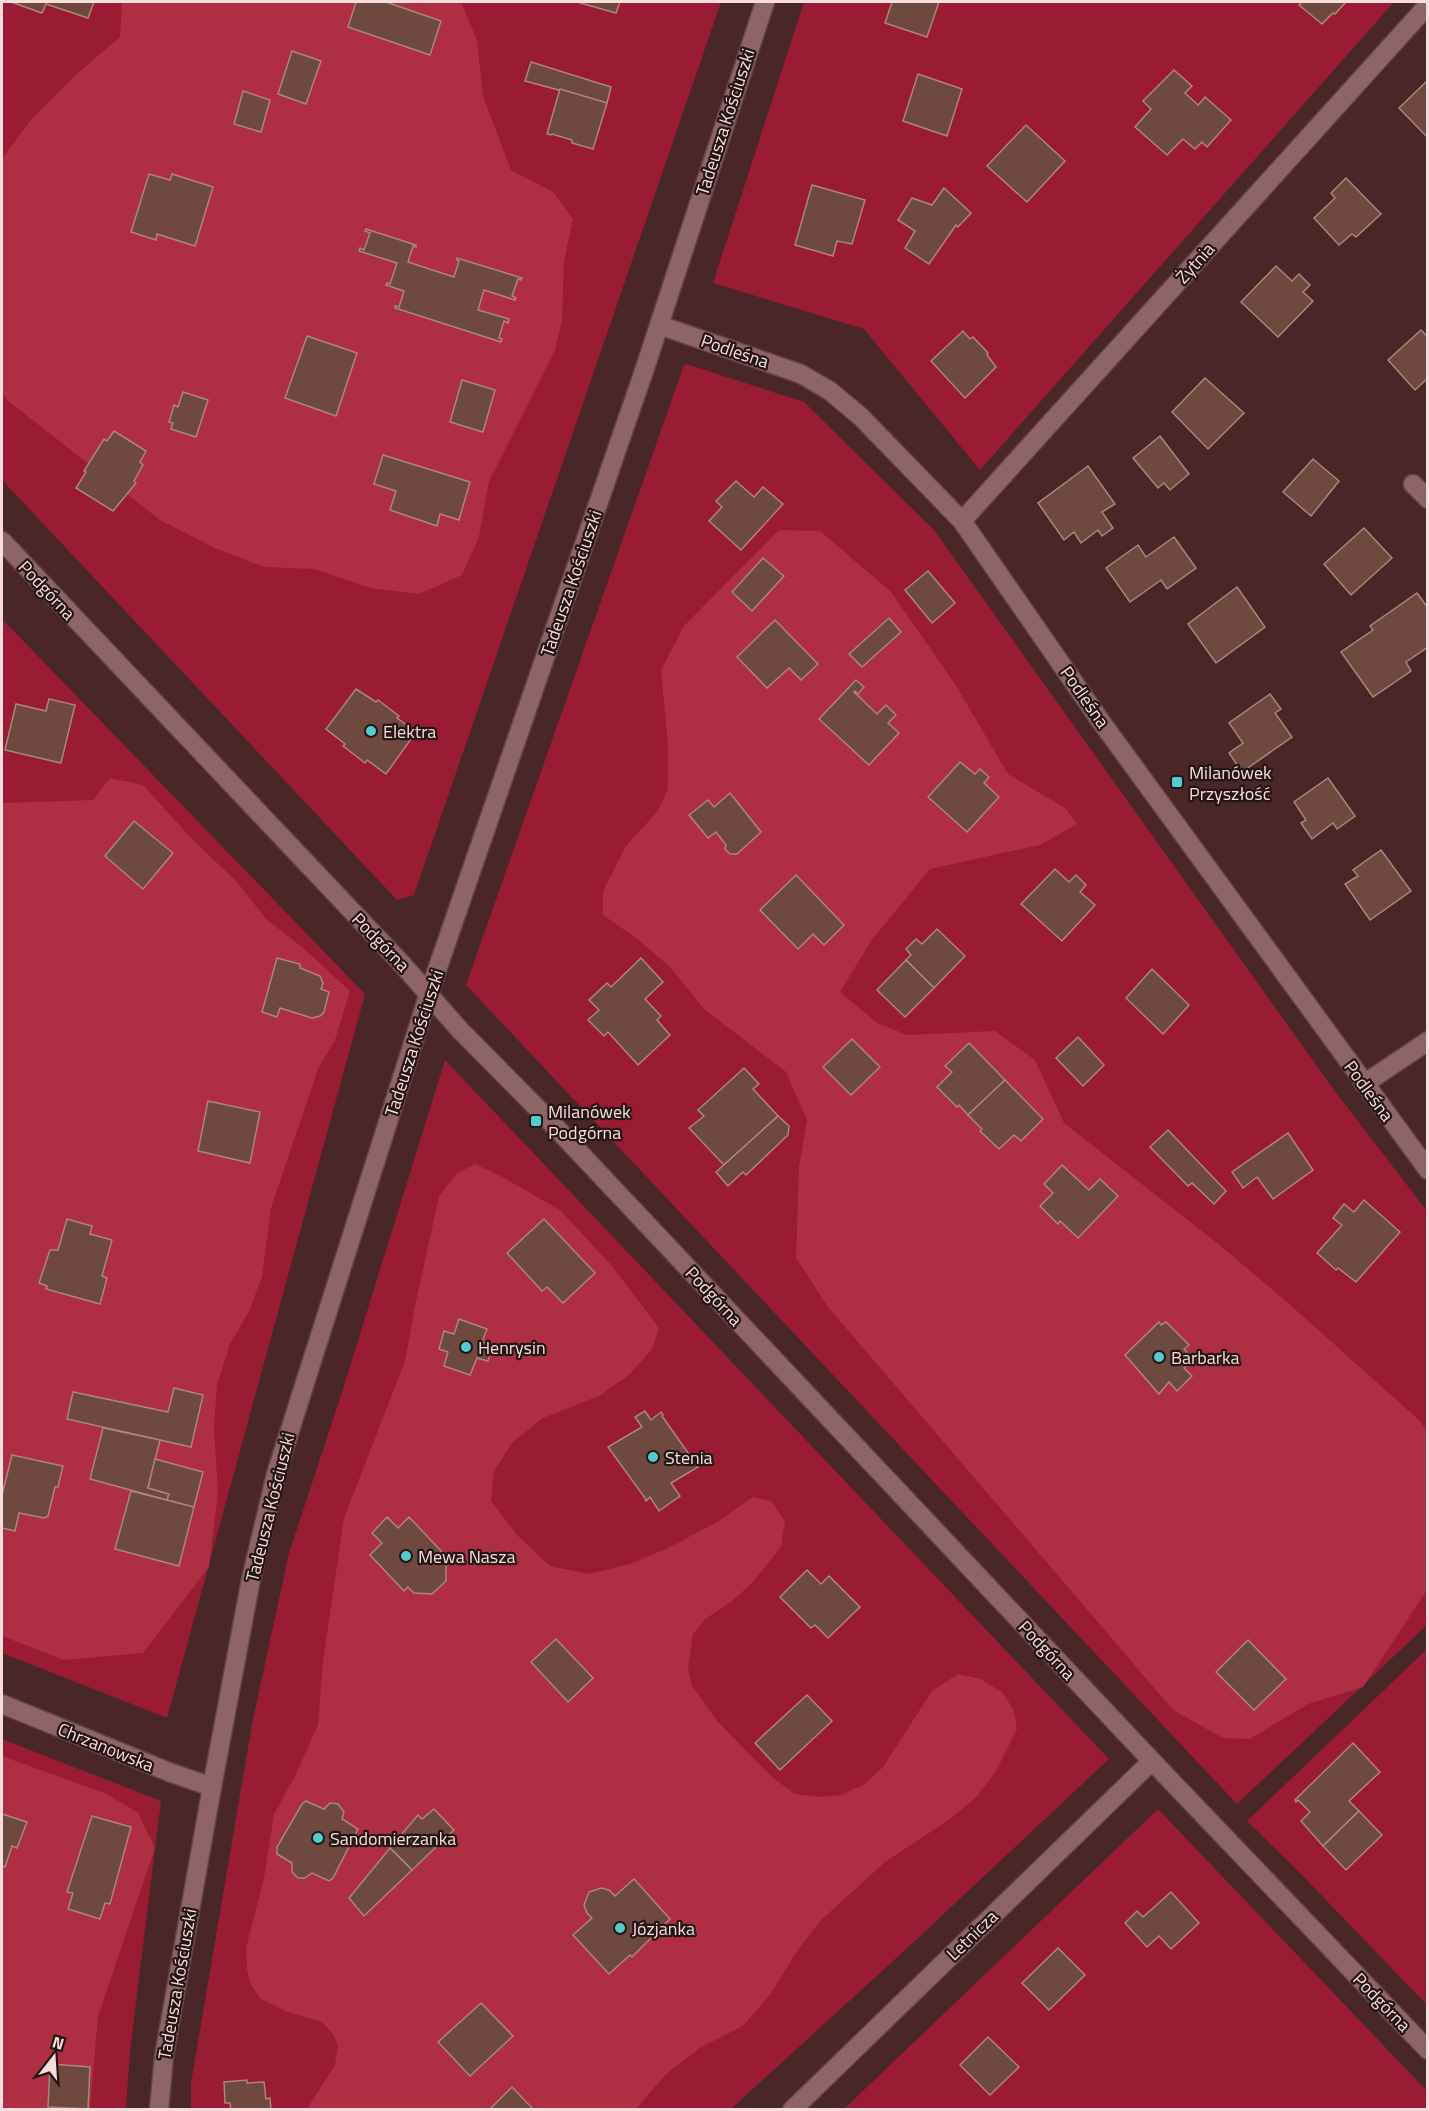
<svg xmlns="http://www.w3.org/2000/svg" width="1429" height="2111" viewBox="0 0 1429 2111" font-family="'Titillium Web',sans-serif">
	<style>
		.green { fill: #991c34 }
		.forest { fill: #ae2e43 }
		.building { fill: #6d493f; stroke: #ac8479; stroke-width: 1.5 }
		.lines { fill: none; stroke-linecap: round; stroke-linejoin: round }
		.street-casing { stroke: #624447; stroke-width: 21 }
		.secondary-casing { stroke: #624447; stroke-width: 21 }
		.street { stroke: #8e6567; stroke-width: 18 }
		.secondary { stroke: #8e6567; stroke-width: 18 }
		.poi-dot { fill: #52cdce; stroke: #251515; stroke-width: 2 }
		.labels { text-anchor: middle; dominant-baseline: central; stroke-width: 4.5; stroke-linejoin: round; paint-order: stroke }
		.street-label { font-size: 18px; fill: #f6dedf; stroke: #251515 }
		.poi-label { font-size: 18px; fill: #f6dedf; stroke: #251515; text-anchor: start }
	</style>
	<rect width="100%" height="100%" fill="#492628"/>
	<g class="green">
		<path d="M2,2H721L414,895L397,900L2,480Z"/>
		<path d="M804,2H1394L980,470L864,329L713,283Z"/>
		<path d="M686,364L804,402L934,530L1334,1090L1427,1211V1625L1237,1804L466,985L684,365Z"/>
		<path d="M2,619L365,994L167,1718L2,1653Z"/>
		<path d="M445,1060L1109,1759L916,1940L731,2109L191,2110V2083L252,1724L289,1553L343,1389Z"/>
		<path d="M1427,1649V2005L1299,1872L1247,1821Z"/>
		<path d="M2,1739L161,1801L130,2051L126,2109H2Z"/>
		<path d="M1158,1809L1428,2092L1427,2110H843Z"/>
	</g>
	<g class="forest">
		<path d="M122,2H461L477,40L483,96L511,170L553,192L573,219L564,261L562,321L554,353L489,481L479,537L462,575L419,594L370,588L314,569L264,567L215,548L160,520L7,400L2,392V159L29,122L80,71L120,37Z"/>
		<path d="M779,530L820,531L891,592L955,684L1008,774L1065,808L1077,824L1040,845L930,869L871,941L840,992L877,1023L907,1035L995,1031L1035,1060L1064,1123L1217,1243L1287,1302L1419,1420L1427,1431V1590L1363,1687L1308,1704L1250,1739L1223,1738L1173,1710L828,1307L796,1258L799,1167L807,1120L786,1072L704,1009L670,967L636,938L603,915V891L626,846L657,812L668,789V745L661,670L684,626Z"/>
		<path d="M110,778L143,785L192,839L237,882L266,919L302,947L350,991L335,1040L318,1069L271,1208L262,1277L249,1311L230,1344L217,1385L214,1428L218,1493L209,1567L143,1653L64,1660L2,1636V803L93,800Z"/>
		<path d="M475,1164L499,1175L560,1210L612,1266L659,1328L652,1349L630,1374L599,1396L543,1418L513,1442L494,1471L491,1501L517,1535L550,1566L589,1574L630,1564L668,1548L717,1522L753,1497L771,1501L785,1521L781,1547L753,1582L731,1602L705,1619L693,1634L688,1668L692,1686L717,1721L772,1777L795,1794L820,1797L841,1795L865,1784L883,1767L932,1691L958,1674L981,1679L1003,1693L1014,1711L1017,1729L995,1773L975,1798L950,1819L885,1862L820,1921L795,1954L772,1992L743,2026L701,2047L666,2074L636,2109H307L335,2065L338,2045L333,2034L322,2022L288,2012L261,1999L250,1983L247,1969L246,1948L264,1878L274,1814L295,1776L318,1725L323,1661L344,1518L405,1361L415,1306L439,1196L457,1173Z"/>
		<path d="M2,1756L107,1794L138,1813L155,1848L98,2016L90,2109H2Z"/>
	</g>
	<g class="building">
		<path d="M11,2H94L88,18L46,4L42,13Z"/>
		<path d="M356,2H386L441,21L430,55L348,27Z"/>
		<path d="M577,2H620L616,13Z"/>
		<path d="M892,2H939L927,37L885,23Z"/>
		<path d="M1302,2H1346L1335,14L1333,13L1322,24L1299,5Z"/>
		<path d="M292,51L321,61L306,104L278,94Z"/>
		<path d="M531,62L611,87L607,103L525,81Z"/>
		<path d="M1174,70L1192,86L1185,93L1198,105L1205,97L1231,120L1207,147L1202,142L1195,149L1183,139L1167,155L1135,127L1151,109L1143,101Z"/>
		<path d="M918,74L962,89L947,136L903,121Z"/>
		<path d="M1428,80V138L1399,108Z"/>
		<path d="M560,89L607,103L593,149L572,143V140L552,134L551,135L547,134Z"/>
		<path d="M243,91L270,100L261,132L234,124Z"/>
		<path d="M1026,125L1065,161L1027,202L987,166Z"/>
		<path d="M149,174L170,180L172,174L213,187L195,246L157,234L156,240L131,232Z"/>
		<path d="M1346,178L1381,214L1356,237L1352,234L1339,245L1314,218L1335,198L1331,193Z"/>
		<path d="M812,185L865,200L852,244L837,241L833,256L795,245Z"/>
		<path d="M944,188L971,213L958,227L956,225L929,264L905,248L915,231L898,220L912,198L932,205Z"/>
		<path d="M366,229L416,245V247L413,246L408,262L454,277L459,261L457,260V258L522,278L521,280L518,279L512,296L516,298L515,300L484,290L478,310L509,319L508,323L504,321L499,338L502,339L501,342L395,308V306L399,307L404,291L386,285L387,283L390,284L397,263L359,251L360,248L364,250L370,233L365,231Z"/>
		<path d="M1276,266L1292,281L1299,274L1310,285L1303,292L1313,301L1278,337L1241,302Z"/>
		<path d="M1421,330L1428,337V378L1415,390L1388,360Z"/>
		<path d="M963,331L970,339L973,337L988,353L987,355L996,367L965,398L931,361Z"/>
		<path d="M307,336L357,353L336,416L285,398Z"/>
		<path d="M1205,378L1244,413L1208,449L1172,412Z"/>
		<path d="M462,380L495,390L483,432L450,422Z"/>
		<path d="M183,392L208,400L196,437L171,429L173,423L169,422L174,405L178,407Z"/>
		<path d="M114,431L146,451L140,462L143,465L134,481L136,483L113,511L76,488L86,472L84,471L104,439L107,441Z"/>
		<path d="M1160,436L1189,474L1170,490L1164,483L1158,488L1133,458Z"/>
		<path d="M383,455L470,482L459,520L440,514L437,526L390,510L396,491L374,484Z"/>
		<path d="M1313,459L1339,481L1311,516L1283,492Z"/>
		<path d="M1088,466L1115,504L1102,512L1113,528L1102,536L1098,530L1081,543L1074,532L1064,540L1038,503Z"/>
		<path d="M736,481L754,497L763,487L783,504L741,550L709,521L722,507L716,501Z"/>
		<path d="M1364,528L1392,558L1351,595L1324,564Z"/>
		<path d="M1174,537L1196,568L1167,589L1161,580L1130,602L1106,568L1138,545L1146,557Z"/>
		<path d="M763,558L784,576L752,611L732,592Z"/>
		<path d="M928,571L955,603L932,623L905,590Z"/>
		<path d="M1237,587L1265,627L1216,663L1188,624Z"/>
		<path d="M1417,593L1428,608V647L1406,662L1411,671L1373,697L1341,652L1373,630L1370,626Z"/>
		<path d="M889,618L901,632L862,667L849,654Z"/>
		<path d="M775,620L818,664L801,680L789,668L767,688L737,657Z"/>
		<path d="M856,680L864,687L858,694L855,691L854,692L877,714L886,705L896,715L888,723L899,733L869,765L819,719Z"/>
		<path d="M356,689L376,702L378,700L399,716L397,718L416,732L386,774L367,760L365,763L343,746L345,744L326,729Z"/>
		<path d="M1270,694L1281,709L1275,713L1292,737L1242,772L1229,753L1243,743L1229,723Z"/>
		<path d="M49,699L75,705L61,763L5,750L16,704L46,711Z"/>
		<path d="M960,762L975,774L980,769L989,777L984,783L999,797L967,832L928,797Z"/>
		<path d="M1328,778L1355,816L1337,829L1333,823L1312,839L1301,823L1306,820L1294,802Z"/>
		<path d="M730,793L761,832L737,854H730L725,849L726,845L716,832L708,838L689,815L708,800L714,807Z"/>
		<path d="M134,821L173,853L143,889L105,856Z"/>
		<path d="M1381,850L1411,891L1370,920L1345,884L1358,876L1353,870Z"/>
		<path d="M1055,869L1069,882L1076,875L1086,885L1080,892L1095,905L1062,941L1021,904Z"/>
		<path d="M796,875L844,925L824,945L813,934L798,949L760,910Z"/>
		<path d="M937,929L965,956L934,988L906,960L911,955L906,949L916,939L922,944Z"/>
		<path d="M277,958L300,964V968L320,976L323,983L321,989L329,992L324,1012L320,1016L312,1018L280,1008L277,1017L262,1012Z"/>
		<path d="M641,958L663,982L645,999L661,1016L657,1020L670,1035L638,1065L608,1032L604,1036L588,1020L599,1010L589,1000L607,983L611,987Z"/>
		<path d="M906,960L934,988L905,1017L877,990Z"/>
		<path d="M1152,969L1189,1005L1163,1034L1126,998Z"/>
		<path d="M1078,1037L1104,1065L1083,1086L1056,1058Z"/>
		<path d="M852,1039L880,1067L851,1095L823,1067Z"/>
		<path d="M969,1043L1005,1080L968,1115L959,1105L957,1107L937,1087L952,1072L945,1066Z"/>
		<path d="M744,1068L759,1084L753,1089L778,1116L724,1165L689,1128L704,1116L698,1110Z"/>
		<path d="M1005,1080L1043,1119L1021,1141L1014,1135L999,1149L980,1131L982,1129L968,1115Z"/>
		<path d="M208,1101L260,1112L250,1163L198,1151Z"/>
		<path d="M778,1116L789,1126L788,1135L746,1175L743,1172L728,1186L716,1172Z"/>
		<path d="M1168,1130L1226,1191L1214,1204L1192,1183L1188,1186L1150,1147Z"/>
		<path d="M1288,1133L1313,1170L1273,1199L1257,1177L1243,1188L1232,1172Z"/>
		<path d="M1062,1165L1089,1190L1100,1179L1118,1196L1078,1238L1060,1221L1058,1224L1040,1206L1053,1193L1044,1184Z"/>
		<path d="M1364,1200L1400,1232L1356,1282L1338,1268L1336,1270L1317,1253L1342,1225L1333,1218L1344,1204L1354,1212Z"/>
		<path d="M67,1219L92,1226L90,1234L112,1240L102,1276L107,1278L100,1304L46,1289L47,1286L39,1283L50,1250H58Z"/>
		<path d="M544,1219L595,1273L563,1303L547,1287L542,1291L507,1253Z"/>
		<path d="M459,1319L487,1329L482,1342L493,1345L488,1361L477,1358L470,1375L444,1366L448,1352L439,1349L444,1331L454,1334Z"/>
		<path d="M1159,1322L1161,1325L1166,1322L1189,1345L1184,1349L1193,1359L1184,1368L1192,1376L1177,1391L1169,1382L1159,1394L1125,1355Z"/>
		<path d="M174,1388L203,1395L191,1447L67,1419L73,1392L168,1412Z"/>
		<path d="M645,1411L651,1420L661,1412L663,1415L662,1416L698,1467L671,1483L680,1496L659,1511L650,1497L646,1501L645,1498L608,1447L642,1427L635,1417Z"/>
		<path d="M103,1428L160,1440L148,1488L169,1494L167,1500L90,1479Z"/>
		<path d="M12,1455L63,1466L58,1487H55L48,1516L44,1518L19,1513L15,1531L2,1528V1495Z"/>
		<path d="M155,1459L203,1472L194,1507L167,1500L169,1494L148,1488Z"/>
		<path d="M131,1491L194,1507L179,1566L115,1549Z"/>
		<path d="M387,1517L398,1528L409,1517L443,1553L440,1557L446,1563V1581L432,1594L414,1593L408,1587L404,1591L370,1555L382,1543L372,1533Z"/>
		<path d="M807,1570L821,1584L829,1576L860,1607L828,1638L815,1625L811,1628L780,1597Z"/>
		<path d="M556,1639L593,1678L568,1702L531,1662Z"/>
		<path d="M1248,1640L1286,1679L1254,1710L1216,1672Z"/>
		<path d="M807,1695L832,1721L780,1770L755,1743Z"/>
		<path d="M1353,1743L1380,1772L1349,1801L1359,1811L1323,1846L1301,1821L1310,1812L1298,1800L1296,1802L1295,1800Z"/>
		<path d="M306,1801L324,1809L330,1803L338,1804L344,1812L342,1819L358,1829L333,1878L329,1881L312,1873L305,1878H298L292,1872V1863L277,1854V1847L302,1804Z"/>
		<path d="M434,1809L454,1830L412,1870L390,1848L418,1815L422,1819Z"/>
		<path d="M1359,1811L1382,1835L1346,1870L1323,1846Z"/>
		<path d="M2,1814L27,1822L17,1848L12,1846L5,1867L2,1866Z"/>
		<path d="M92,1816L131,1827L110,1904L105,1903L100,1919L68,1909L73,1893L67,1892Z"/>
		<path d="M390,1848L412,1870L364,1916L349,1898Z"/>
		<path d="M634,1879L670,1919L632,1957L630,1955L609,1974L573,1935L592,1918L587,1913L584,1905L589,1892L601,1888L609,1890L615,1896Z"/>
		<path d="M1171,1892L1199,1923L1171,1949L1159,1936L1147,1947L1125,1923L1137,1911L1143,1917Z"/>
		<path d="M1058,1948L1085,1975L1049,2010L1022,1983Z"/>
		<path d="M481,2003L513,2036L470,2076L438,2042Z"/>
		<path d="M988,2037L1019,2067L990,2095L960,2065Z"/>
		<path d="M50,2064L90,2067L88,2109L48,2107Z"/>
		<path d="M247,2080V2083L264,2082L266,2099L270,2098L271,2110H231L230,2103H225L224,2082Z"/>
		<path d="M512,2087L534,2110H489Z"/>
	</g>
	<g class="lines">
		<g class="street-casing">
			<g id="street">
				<path d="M659,325L801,374L830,391L861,417L962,521L1102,723L1428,1170"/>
				<path d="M1413,484L1428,499"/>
				<path d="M962,521L1428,5"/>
				<path d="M2,541L402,964L459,1029L544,1115L1152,1761L1428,2050"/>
				<path d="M1364,1084L1428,1041"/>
				<path d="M2,1704L169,1772L212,1787"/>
				<path d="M792,2110L1152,1761"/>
			</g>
		</g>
		<g class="secondary-casing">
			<path id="secondary" d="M159,2110L164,2056L212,1787L251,1579L276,1474L429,993L644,371L765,2"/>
		</g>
		<use href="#street" class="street"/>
		<use href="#secondary" class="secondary"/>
	</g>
	<g class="poi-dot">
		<circle cx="371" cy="731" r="6"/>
		<rect x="1171" y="776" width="12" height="12" rx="3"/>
		<rect x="530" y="1115" width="12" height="12" rx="3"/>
		<circle cx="466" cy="1347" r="6"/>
		<circle cx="1159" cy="1357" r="6"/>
		<circle cx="653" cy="1457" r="6"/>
		<circle cx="406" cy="1556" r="6"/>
		<circle cx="318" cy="1838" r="6"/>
		<circle cx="620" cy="1928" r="6"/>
	</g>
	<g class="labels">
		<g class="street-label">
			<text transform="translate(725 122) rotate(-72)">Tadeusza Kościuszki</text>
			<text transform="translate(1195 263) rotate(-48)">Żytnia</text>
			<text transform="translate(735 351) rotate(19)">Podleśna</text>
			<text transform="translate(571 583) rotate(-71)">Tadeusza Kościuszki</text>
			<text transform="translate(47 590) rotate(47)">Podgórna</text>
			<text transform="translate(1085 697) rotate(55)">Podleśna</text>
			<text transform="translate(381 942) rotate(46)">Podgórna</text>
			<text transform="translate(414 1043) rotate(-72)">Tadeusza Kościuszki</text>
			<text transform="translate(1369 1091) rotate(54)">Podleśna</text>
			<text transform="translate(714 1296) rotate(47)">Podgórna</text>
			<text transform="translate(270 1507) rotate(-76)">Tadeusza Kościuszki</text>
			<text transform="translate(1047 1650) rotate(47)">Podgórna</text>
			<text transform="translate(106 1747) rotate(22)">Chrzanowska</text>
			<text transform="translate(972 1935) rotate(-44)">Letnicza</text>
			<text transform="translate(177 1984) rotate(-80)">Tadeusza Kościuszki</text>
			<text transform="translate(1382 2002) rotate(46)">Podgórna</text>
		</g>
		<g class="poi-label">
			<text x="383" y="731">Elektra</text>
			<text x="1189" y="772">Milanówek<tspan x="1189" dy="21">Przyszłość</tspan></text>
			<text x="548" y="1111">Milanówek<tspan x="548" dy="21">Podgórna</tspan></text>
			<text x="478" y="1347">Henrysin</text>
			<text x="1171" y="1357">Barbarka</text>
			<text x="665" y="1457">Stenia</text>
			<text x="418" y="1556">Mewa Nasza</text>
			<text x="330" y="1838">Sandomierzanka</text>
			<text x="632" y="1928">Józjanka</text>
		</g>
	</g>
	<rect width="1429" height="2111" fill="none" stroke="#f6dedf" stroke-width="6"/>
	<g transform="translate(54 2057) rotate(17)" stroke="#251515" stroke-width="4.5" paint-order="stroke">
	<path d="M0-4.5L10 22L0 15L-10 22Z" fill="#f6dedf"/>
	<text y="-9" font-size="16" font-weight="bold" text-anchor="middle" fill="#f6dedf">N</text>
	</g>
</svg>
